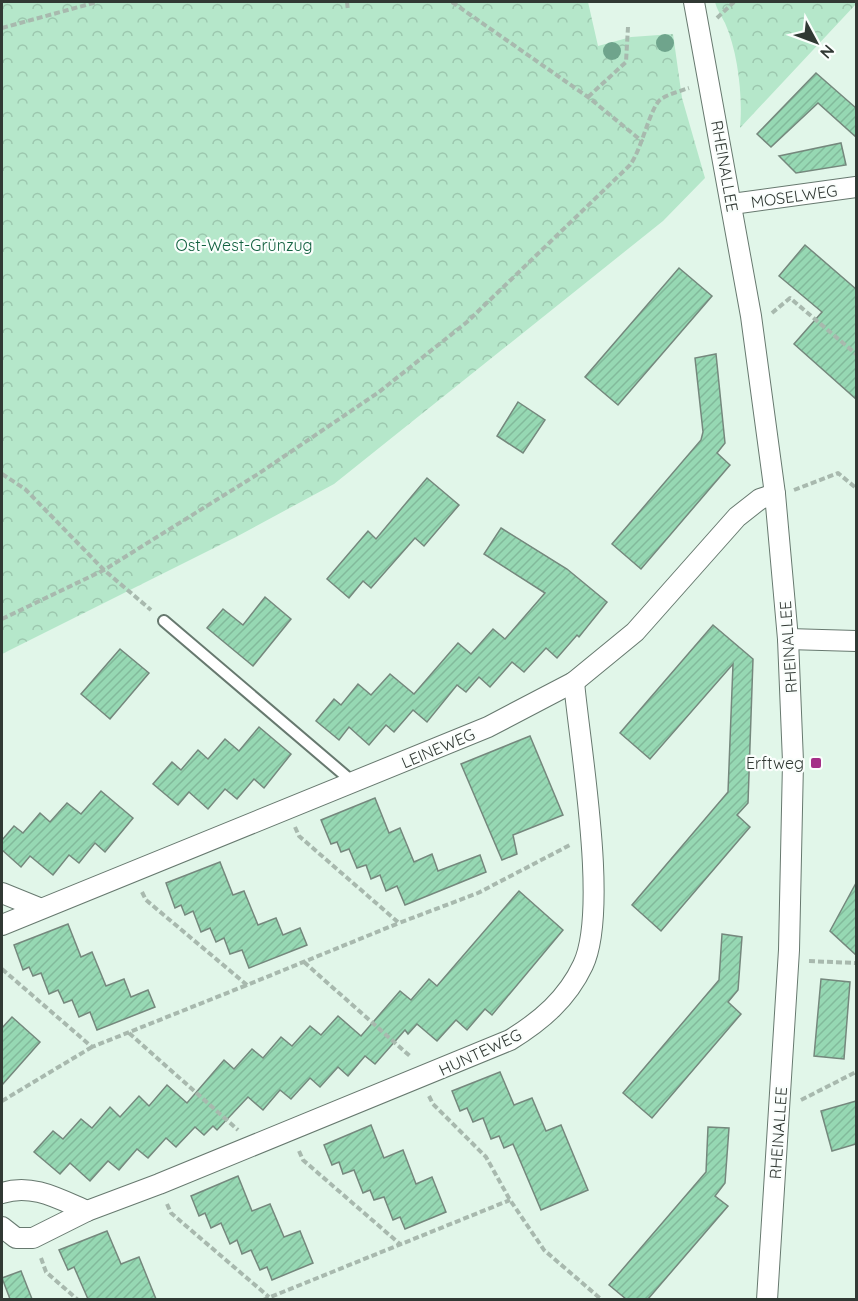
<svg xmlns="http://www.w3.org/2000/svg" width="858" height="1301" viewBox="0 0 858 1301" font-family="Quicksand,sans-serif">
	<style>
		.park { fill: url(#park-crowns) }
		.building { fill: url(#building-hatch); stroke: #75887d; stroke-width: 1.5 }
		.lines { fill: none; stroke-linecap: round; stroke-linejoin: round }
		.service-casing { stroke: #67796f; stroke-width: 14 }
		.minor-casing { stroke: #67796f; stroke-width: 22 }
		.path { stroke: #a8b9ae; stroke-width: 4; stroke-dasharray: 6 3; stroke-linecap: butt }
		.service { stroke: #fff; stroke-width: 10 }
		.minor { stroke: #fff; stroke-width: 20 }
		.tree { fill: #6fa48c }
		.poi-dot { fill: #a42e87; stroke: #fafefc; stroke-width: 2 }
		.labels { text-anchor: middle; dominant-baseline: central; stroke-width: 4.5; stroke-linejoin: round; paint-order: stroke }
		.street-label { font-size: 16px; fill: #313934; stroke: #fafefc }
		.park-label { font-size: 16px; fill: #126140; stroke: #fafefc }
		.poi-label { font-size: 16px; fill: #313934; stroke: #fafefc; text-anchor: end }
	</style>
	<defs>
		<pattern id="park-crowns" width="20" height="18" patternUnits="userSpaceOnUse" patternTransform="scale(1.5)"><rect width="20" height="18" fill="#b5e7ca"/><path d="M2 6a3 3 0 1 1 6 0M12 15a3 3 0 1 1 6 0" fill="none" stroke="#9cc7ae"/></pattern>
		<pattern id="building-hatch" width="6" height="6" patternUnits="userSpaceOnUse" patternTransform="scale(1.5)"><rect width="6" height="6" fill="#96d8b3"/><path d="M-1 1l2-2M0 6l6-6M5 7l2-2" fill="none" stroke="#82ba9b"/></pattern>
	</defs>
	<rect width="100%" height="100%" fill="#e1f6e9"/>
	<g class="park">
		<path d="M2,2H588L598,46L631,37L673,34L682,98L705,178L663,221L334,484L236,537L2,654Z"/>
		<path d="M715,2H856V4L740,128C743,97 738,52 725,23C721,15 717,10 715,2Z"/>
	</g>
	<g class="building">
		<path d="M816,73L856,108V137L818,103L771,147L757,134Z"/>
		<path d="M841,143L846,165L796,173L779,156Z"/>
		<path d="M805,245L856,289V399L794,344L822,312L779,276Z"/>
		<path d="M679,268L712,296L618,405L585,377Z"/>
		<path d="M716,354L725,443L717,453L730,465L641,569L612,544L701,440L703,432L695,358Z"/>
		<path d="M518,402L545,420L523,453L497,436Z"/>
		<path d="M427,478L459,505L424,546L415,538L371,588L363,581L349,598L327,579L368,531L376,539Z"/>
		<path d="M501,528L567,569L607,602L579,637L577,635L557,658L546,648L524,672L512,662L490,687L479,677L466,692L457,685L427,722L413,710L394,732L386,725L369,745L349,727L339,740L316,721L334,699L341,705L358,684L371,695L390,674L414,694L458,643L471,654L493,629L505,639L545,593L484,554Z"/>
		<path d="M265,597L291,619L253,666L207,628L223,609L243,625Z"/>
		<path d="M713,625L753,659L748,803L737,815L750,827L661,931L632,905L728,792L733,664L650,759L620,733Z"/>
		<path d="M120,649L149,673L110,719L81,694Z"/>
		<path d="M259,727L291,754L264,788L254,779L237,799L225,789L208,809L189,792L178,805L153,784L172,762L181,770L198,750L208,759L225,739L239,751Z"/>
		<path d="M530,736L563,815L513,835L517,854L502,860L461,764Z"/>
		<path d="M101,791L133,818L105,852L95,843L79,863L69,855L53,875L30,856L21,867L2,850V840L14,826L23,833L40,813L50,822L67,803L81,814Z"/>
		<path d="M375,798L389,833L400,828L414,862L432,854L438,871L480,855L486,872L405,905L397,886L386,891L380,875L371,879L366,865L357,868L349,849L341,852L337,842L331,844L321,820Z"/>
		<path d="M220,862L233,895L244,891L258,925L276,918L283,935L300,928L307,945L249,968L242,950L230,954L224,938L216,942L210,928L201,932L193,911L185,915L181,905L175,908L166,883Z"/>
		<path d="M856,883V955L830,931Z"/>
		<path d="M519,891L563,930L492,1015L485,1009L467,1030L456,1020L437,1041L417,1024L408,1034L405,1030L375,1064L365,1056L348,1076L338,1067L320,1087L310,1078L291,1099L280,1090L263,1110L248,1097L217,1130L213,1126L204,1135L195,1127L176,1147L166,1138L148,1158L137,1149L119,1170L108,1161L90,1181L70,1163L60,1174L34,1152L53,1131L63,1139L81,1119L92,1128L110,1107L120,1117L139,1096L149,1106L167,1085L187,1103L224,1060L234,1069L252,1049L263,1058L281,1037L292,1046L310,1026L321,1035L338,1016L361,1036L400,991L411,1000L429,979L437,986Z"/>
		<path d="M68,924L81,957L92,952L106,986L124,979L131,997L148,990L155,1007L97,1030L90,1012L79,1017L72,1000L64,1003L58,990L49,994L41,973L33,976L29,967L23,970L14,945Z"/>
		<path d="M722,934L742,937L738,990L728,1002L741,1014L652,1118L623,1093L719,980Z"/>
		<path d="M821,979L850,982L844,1059L814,1056Z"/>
		<path d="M12,1017L40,1042L2,1085V1028Z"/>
		<path d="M500,1072L514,1105L532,1098L546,1131L561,1125L588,1190L541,1210L513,1144L504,1148L499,1136L491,1139L483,1118L473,1122L467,1108L460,1111L452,1091Z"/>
		<path d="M856,1101V1144L832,1151L821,1111Z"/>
		<path d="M371,1125L384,1158L403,1150L416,1184L432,1177L446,1212L405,1229L400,1217L393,1220L384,1197L374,1200L370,1190L363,1193L354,1170L343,1174L339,1162L332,1165L324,1145Z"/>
		<path d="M708,1127L729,1128L725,1183L715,1196L728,1206L648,1299H626L609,1285L706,1172Z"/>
		<path d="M238,1176L252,1211L270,1204L284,1237L300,1231L313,1263L272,1280L267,1267L260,1270L251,1250L242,1254L237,1240L230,1244L221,1223L211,1228L205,1213L199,1216L191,1196Z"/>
		<path d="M107,1231L121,1264L139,1257L156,1299H88L74,1267L68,1270L59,1250Z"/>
		<path d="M21,1271L32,1299H10L2,1278Z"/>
	</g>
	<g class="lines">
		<g class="service-casing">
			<path id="service" d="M164,621L354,783"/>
		</g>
		<g class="minor-casing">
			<g id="minor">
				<path d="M694,2L751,316L775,494L788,639L793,762L789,950L767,1300"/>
				<path d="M732,204L856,187"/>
				<path d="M788,639L856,641"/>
				<path d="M2,893L39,908"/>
				<path d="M2,925L488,727L574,682L635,632L737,517L760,499L775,494"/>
				<path d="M2,1193C32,1183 59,1199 87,1211"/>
				<path d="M2,1227L16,1238H33L87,1211L159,1184L510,1040C541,1021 567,999 583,965C609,910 580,748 574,682"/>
			</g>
		</g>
		<g class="path">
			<path d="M347,2L348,11"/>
			<path d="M452,2L588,97L643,142"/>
			<path d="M717,18L734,2"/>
			<path d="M2,28L97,2"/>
			<path d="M588,97L626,62L628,27"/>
			<path d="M772,313L790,298L856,354"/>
			<path d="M2,474L25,489L104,570L151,610"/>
			<path d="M794,490L838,473L856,488"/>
			<path d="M2,619L104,570L258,474L379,392L467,322L630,165C642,149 650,107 661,99C669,94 680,91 689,88"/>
			<path d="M295,827L299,836L399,923L478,893L570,845"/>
			<path d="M142,892L146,900L247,985L399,923"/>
			<path d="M809,961L856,963"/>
			<path d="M304,962L411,1057"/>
			<path d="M2,969L92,1047L247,985"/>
			<path d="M129,1033L238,1130"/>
			<path d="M429,1096L433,1104L486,1157L510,1200L544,1250L602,1300"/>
			<path d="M801,1100L856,1072"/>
			<path d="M2,1101L92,1047"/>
			<path d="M299,1151L303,1160L401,1245"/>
			<path d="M167,1204L171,1213L269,1297"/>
			<path d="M41,1258L46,1272L78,1300"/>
			<path d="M263,1300L510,1200"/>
		</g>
		<use href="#service" class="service"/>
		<use href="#minor" class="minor"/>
	</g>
	<g class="tree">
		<circle cx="665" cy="43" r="9"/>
		<circle cx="612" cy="51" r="9"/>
	</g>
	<rect class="poi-dot" x="810" y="757" width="12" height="12" rx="3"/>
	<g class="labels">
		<g class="street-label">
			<text transform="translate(725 166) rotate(80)">RHEINALLEE</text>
			<text transform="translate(794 196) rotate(-8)">MOSELWEG</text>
			<text transform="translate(788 647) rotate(-94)">RHEINALLEE</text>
			<text transform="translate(438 748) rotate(-23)">LEINEWEG</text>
			<text transform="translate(480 1052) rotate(-25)">HUNTEWEG</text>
			<text transform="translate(778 1133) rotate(-86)">RHEINALLEE</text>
		</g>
		<g class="park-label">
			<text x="244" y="245">Ost-West-Grünzug</text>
		</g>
		<g class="poi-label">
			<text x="804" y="763">Erftweg</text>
		</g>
	</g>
	<rect width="858" height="1301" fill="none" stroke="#313934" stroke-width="6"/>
	<g transform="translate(816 42) rotate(131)" stroke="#fafefc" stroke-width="4.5" paint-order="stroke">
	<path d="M0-4.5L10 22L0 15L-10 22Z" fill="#313934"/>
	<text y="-9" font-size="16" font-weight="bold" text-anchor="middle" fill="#313934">N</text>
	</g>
</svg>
